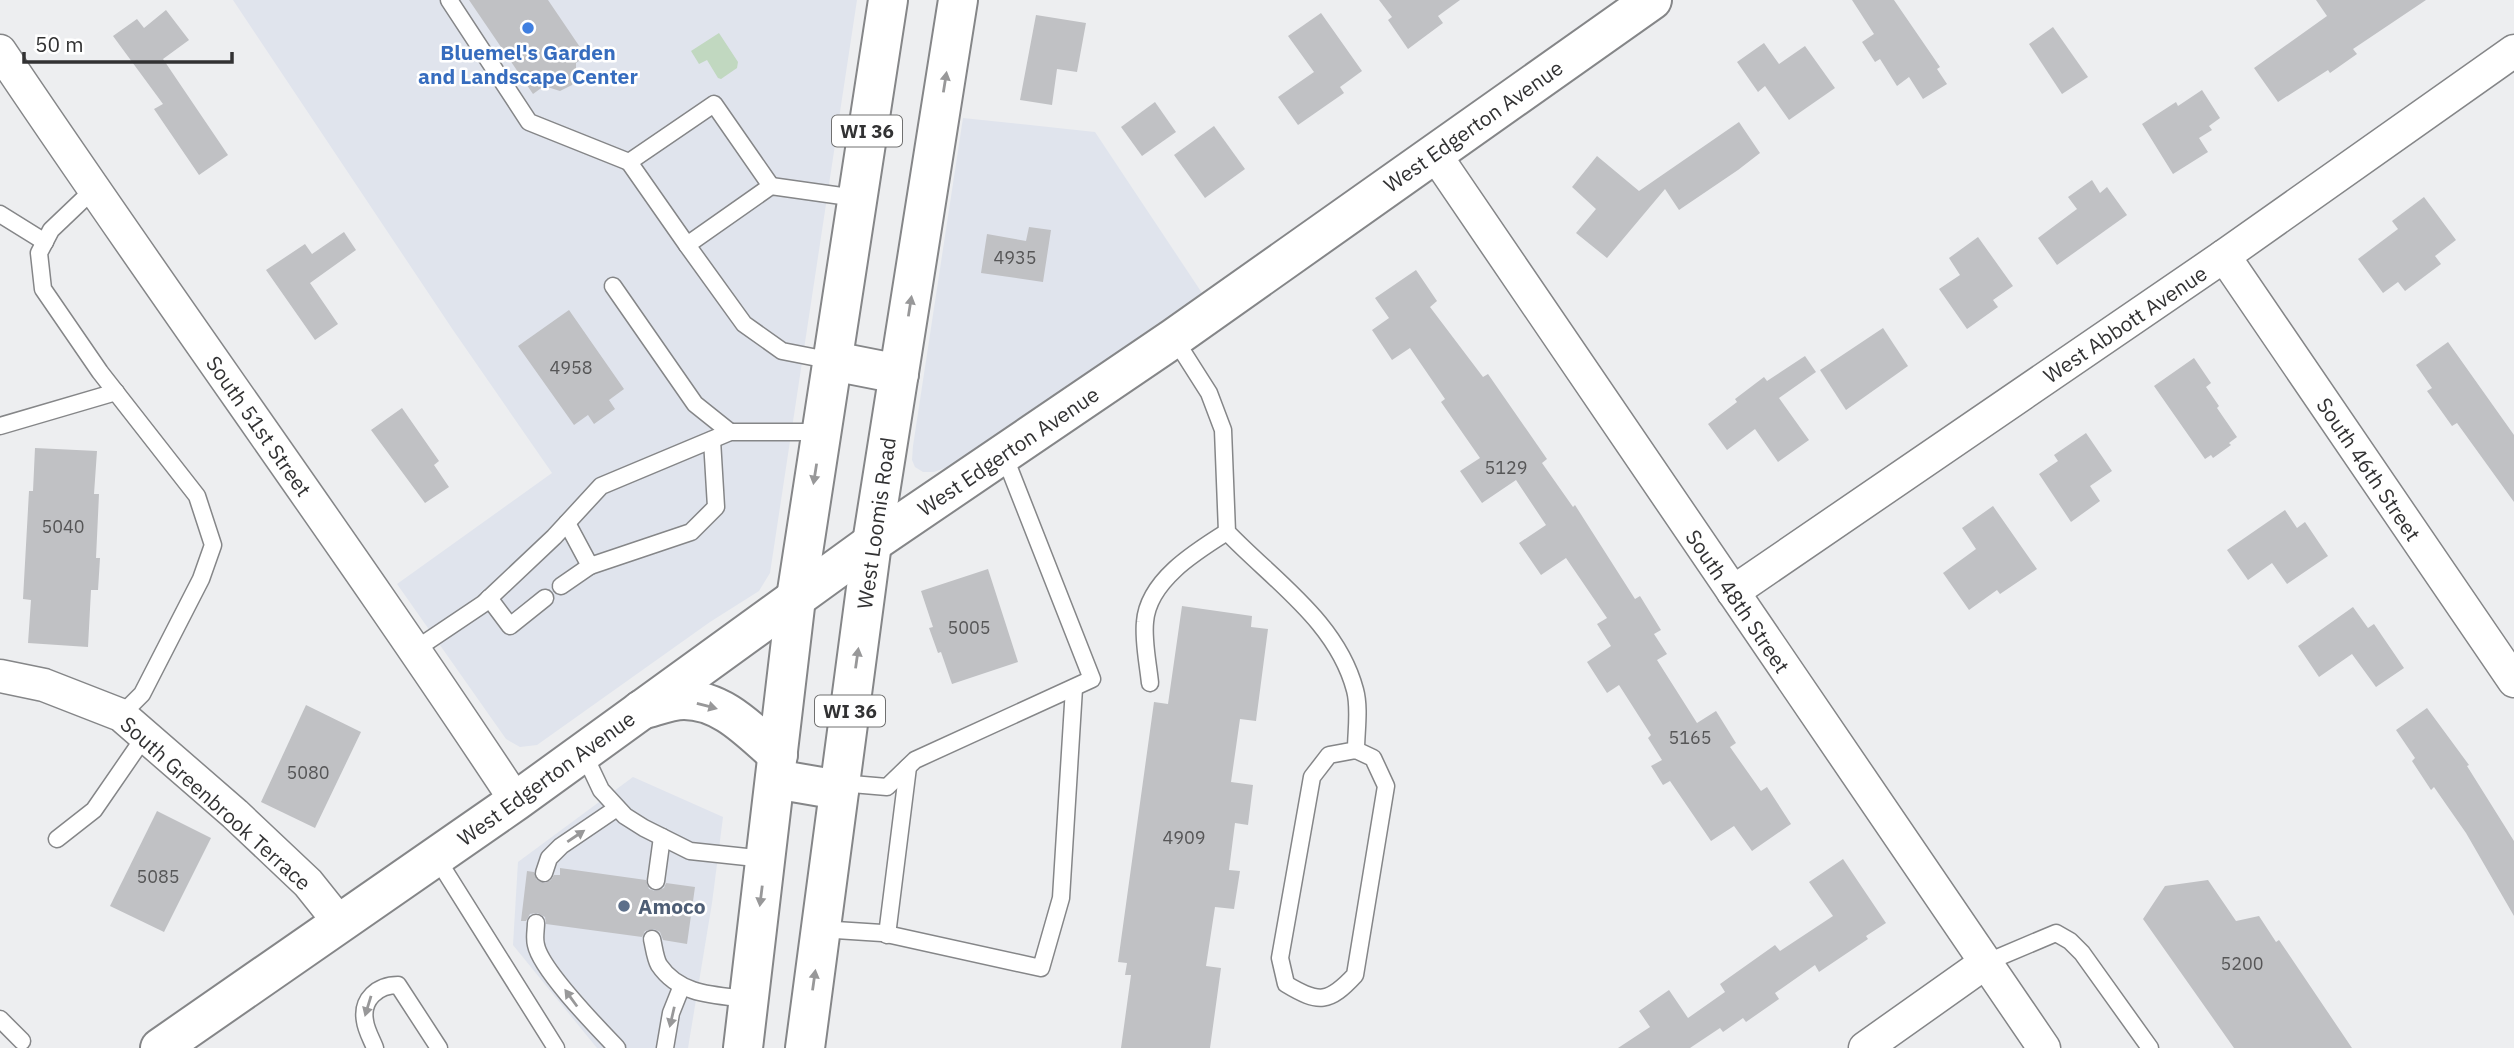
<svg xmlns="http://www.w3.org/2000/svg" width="2514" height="1048" viewBox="0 0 2514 1048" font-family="'IBM Plex Sans',sans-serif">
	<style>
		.built { fill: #e0e4ed }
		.green { fill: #c1d8c0 }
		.building { fill: #c0c1c4 }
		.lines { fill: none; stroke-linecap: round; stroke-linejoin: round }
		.lane-casing { stroke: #858688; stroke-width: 19 }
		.street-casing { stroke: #858688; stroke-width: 35 }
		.secondary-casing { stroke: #858688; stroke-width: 42 }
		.primary-casing { stroke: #858688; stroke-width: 42 }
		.lane { stroke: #fff; stroke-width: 16 }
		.street { stroke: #fff; stroke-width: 32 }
		.secondary { stroke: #fff; stroke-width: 38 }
		.primary { stroke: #fff; stroke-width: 38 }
		.oneway { fill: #989899 }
		.shop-dot { fill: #3f7fe0; stroke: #fff; stroke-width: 2.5 }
		.service-dot { fill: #5c6f8a; stroke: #fff; stroke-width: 2.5 }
		.labels { text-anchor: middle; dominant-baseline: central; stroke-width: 5; stroke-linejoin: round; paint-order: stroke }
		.number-label { font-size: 18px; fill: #565657 }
		.shield { fill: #fff; stroke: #707070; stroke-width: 2 }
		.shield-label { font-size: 19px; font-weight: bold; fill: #323233 }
		.shop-label { font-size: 21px; font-weight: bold; fill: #366cbe; stroke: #fff }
		.street-label { font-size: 21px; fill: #323233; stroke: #fff }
		.service-label { font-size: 21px; font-weight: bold; fill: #4e5e75; stroke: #fff; text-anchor: start }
	</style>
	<rect width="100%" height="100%" fill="#edeef0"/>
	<g class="built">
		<path d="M233,0H857L770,573L759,591L710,622L537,745L520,747L506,739L397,584L552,473L453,330Z"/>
		<path d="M963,118L1095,132L1202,293L953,465L934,472H923L915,467L912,460L913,446Z"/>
		<path d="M633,777L723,817L712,903L688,1048H597L513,945L518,862Z"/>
	</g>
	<path class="green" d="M719,33L738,62L737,68L721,79L718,78L707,60L699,64L691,51Z"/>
	<g class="building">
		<path d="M469,0H548L586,56L576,63V76L572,85L560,91L544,86L533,94Z"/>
		<path d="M1379,0H1460L1438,16L1443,23L1408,49L1388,20L1392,17Z"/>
		<path d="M1852,0H1894L1940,67L1937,69L1947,84L1923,99L1909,77L1897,86L1880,59L1875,62L1862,42L1874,34Z"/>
		<path d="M2316,0H2426L2353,49L2357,54L2330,73L2328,70L2278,102L2254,68L2327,16Z"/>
		<path d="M166,10L189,40L163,59L228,155L199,175L154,109L163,104L113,36L137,19L144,28Z"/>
		<path d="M1321,13L1362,71L1340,87L1344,93L1298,125L1278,97L1314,72L1288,36Z"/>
		<path d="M1036,15L1086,23L1077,72L1057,69L1052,105L1020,100Z"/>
		<path d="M2053,27L2088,77L2062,94L2029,44Z"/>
		<path d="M1764,43L1779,64L1805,46L1835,88L1789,120L1765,86L1758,92L1737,62Z"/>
		<path d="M2202,90L2220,118L2209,126L2212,130L2199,138L2208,152L2173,174L2142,124L2176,102L2178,106Z"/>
		<path d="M1155,102L1176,132L1142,156L1121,127Z"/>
		<path d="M1739,122L1760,153L1738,170L1679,210L1665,189L1607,258L1576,233L1596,209L1572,187L1597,156L1639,191Z"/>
		<path d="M1214,126L1245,169L1205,198L1174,155Z"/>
		<path d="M2092,180L2100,193L2107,187L2127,215L2057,265L2038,238L2077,209L2068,197Z"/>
		<path d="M2424,197L2456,240L2435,256L2441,264L2405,291L2398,282L2383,293L2358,259L2398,229L2392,221Z"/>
		<path d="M1029,227L1051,230L1043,282L981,273L987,234L1026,241Z"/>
		<path d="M344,232L356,250L310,283L338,324L315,340L266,270L305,244L312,254Z"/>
		<path d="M1978,237L2013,286L1993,300L1998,307L1967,329L1939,289L1960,275L1949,258Z"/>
		<path d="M1416,270L1437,301L1430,307L1483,377L1488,374L1547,459L1542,463L1573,507L1575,505L1635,599L1640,596L1661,630L1654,634L1667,654L1657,660L1697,723L1716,711L1736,743L1730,747L1761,791L1767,787L1791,824L1752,851L1734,826L1711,841L1670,781L1663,785L1651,766L1662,760L1648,738L1651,735L1619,685L1607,693L1587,662L1611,646L1597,624L1607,618L1566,558L1541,575L1519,543L1546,525L1516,480L1482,503L1460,471L1480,458L1441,402L1445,399L1410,348L1392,360L1372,330L1389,318L1375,298Z"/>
		<path d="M569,310L624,389L609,400L615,409L594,424L588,415L574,425L518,346Z"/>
		<path d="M1883,328L1908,366L1846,410L1820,370Z"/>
		<path d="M2448,342L2514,435V502L2457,423L2452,426L2427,391L2432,388L2416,365Z"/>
		<path d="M1805,356L1816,372L1779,398L1809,440L1778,462L1755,429L1727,450L1708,424L1737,402L1735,399L1764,377L1767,381Z"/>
		<path d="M2194,358L2211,383L2206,387L2219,406L2217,408L2237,437L2229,443L2231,445L2213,458L2211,455L2205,459L2154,386Z"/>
		<path d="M402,408L439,461L434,465L449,487L425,503L371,430Z"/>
		<path d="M2086,433L2112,471L2090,486L2100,501L2071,522L2039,474L2058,461L2054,455Z"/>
		<path d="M35,448L97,451L94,494H99L96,558H100L98,590H91L88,647L28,643L31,600L23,599L29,491H33Z"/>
		<path d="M1993,506L2037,569L2000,594L1997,590L1969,610L1943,573L1976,549L1962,528Z"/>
		<path d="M2285,510L2297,528L2305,522L2328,556L2287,584L2272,563L2248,580L2227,550Z"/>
		<path d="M988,569L1018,662L952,684L941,652L938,653L929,628L933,627L921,591Z"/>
		<path d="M1182,606L1252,616L1251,627L1268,629L1256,721L1240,719L1231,782L1253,785L1248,825L1235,823L1229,870L1240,871L1234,909L1215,907L1206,966L1221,968L1210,1048H1121L1131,975H1125L1127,963L1118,962L1154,702L1168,704Z"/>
		<path d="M2353,607L2368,628L2374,624L2404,668L2376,687L2352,654L2319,677L2298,646Z"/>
		<path d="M306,705L361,732L315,828L261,802Z"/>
		<path d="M2427,708L2469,765L2467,766L2514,841V916L2466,833L2434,787L2431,790L2412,761L2415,758L2396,730Z"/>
		<path d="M157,811L211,838L164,932L110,906Z"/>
		<path d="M1843,859L1886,923L1866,936L1868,939L1819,972L1815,965L1775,993L1779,999L1746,1022L1743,1018L1723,1032L1720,1028L1690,1048H1618L1650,1027L1639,1011L1669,990L1688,1018L1725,992L1720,984L1775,945L1780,951L1833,916L1809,882Z"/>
		<path d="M560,868L646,880L649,889L655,891L664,888L666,883L695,887L687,944L663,940L660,932L654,929L645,931L642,937L546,924L545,917L537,913L530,914L526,921H521L527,871L534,872L537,880L545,883L551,880L554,875H560Z"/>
		<path d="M2208,880L2236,921L2259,916L2276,942L2279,940L2352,1048H2234L2143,919L2165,886Z"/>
	</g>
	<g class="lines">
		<g class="lane-casing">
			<g id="lane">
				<path d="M449,0L529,122L629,162L714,104L771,186"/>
				<path d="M629,162L687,245"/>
				<path d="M93,190L51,230L39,253L43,289L100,372L197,496L213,545L201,579L142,694L121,715"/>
				<path d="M0,214L45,242"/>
				<path d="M613,286L695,404L730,432"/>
				<path d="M1174,338L1209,393L1223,430L1227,532C1274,581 1337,622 1355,690C1360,708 1356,732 1356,750L1329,755L1312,777L1280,958L1286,984C1319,1004 1329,1003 1355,975L1386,786L1373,758L1356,750"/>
				<path d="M833,361L782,351L744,324L687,245L771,186L856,198"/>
				<path d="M0,426L116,392"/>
				<path d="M567,523L590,566L691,532L716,507L712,440"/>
				<path d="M561,586L590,566"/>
				<path d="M489,598L510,626L545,598"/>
				<path d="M416,649L483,604L554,537L601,486L730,432H822"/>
				<path d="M1150,683C1148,663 1143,641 1145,622C1148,581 1195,552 1227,532"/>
				<path d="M583,752L601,790L625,816L644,828L690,851L765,859"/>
				<path d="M840,783L887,787L915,760L1092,679L1004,455"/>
				<path d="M57,839L94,810L145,736"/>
				<path d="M436,857L556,1048"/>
				<path d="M544,873L549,858L561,846L617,808"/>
				<path d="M656,881L662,837"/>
				<path d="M536,923C536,930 534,938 536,945C541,970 598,1028 617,1048"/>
				<path d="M820,929L882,933L1041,968L1061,898L1074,688"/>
				<path d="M887,935L908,767"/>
				<path d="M652,939C654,947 655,958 659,965C680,996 716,995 749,999"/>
				<path d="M1985,963L2056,933L2070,941L2082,953L2150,1048"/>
				<path d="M0,1019L22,1041"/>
				<path d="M375,1048C372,1040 366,1030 365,1021C361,999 378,985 398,985L439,1048"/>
				<path d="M665,1048L671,1013L681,988"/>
			</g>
		</g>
		<g class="street-casing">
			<g id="street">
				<path d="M0,51C169,303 349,548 516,801"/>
				<path d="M1434,153L2044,1048"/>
				<path d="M2224,256L2514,681"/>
				<path d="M1733,592L2224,256L2514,51"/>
				<path d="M0,676L44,685L121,715L235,814L308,883L340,923"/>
				<path d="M1865,1048L1985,963"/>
			</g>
		</g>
		<g class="secondary-casing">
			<path id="secondary" d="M160,1048L516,801L872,543L1174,338L1652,0"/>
		</g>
		<g class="primary-casing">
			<g id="primary">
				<path d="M833,361L899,374"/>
				<path d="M641,710C654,707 670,700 684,700C723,700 750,731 778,755"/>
				<path d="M775,779L839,790"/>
				<path d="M743,1048L796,598L888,0"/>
				<path d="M805,1048L872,543L958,0"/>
			</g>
		</g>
		<use href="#lane" class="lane"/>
		<use href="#street" class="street"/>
		<use href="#secondary" class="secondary"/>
		<use href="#primary" class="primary"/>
	</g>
	<defs><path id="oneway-solid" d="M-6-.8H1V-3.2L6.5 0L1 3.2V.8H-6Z" transform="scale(1.75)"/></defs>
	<g class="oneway">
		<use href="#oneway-solid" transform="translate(945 82) rotate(-81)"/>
		<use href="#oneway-solid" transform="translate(910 306) rotate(-81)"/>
		<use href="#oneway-solid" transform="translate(815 474) rotate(99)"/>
		<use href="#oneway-solid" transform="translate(857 658) rotate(-82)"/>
		<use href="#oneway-solid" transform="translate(707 706) rotate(15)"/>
		<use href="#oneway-solid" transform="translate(576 836) rotate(-34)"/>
		<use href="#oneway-solid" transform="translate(761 896) rotate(97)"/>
		<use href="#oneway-solid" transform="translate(814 980) rotate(-82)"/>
		<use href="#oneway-solid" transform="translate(571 998) rotate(-126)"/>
		<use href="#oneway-solid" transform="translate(368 1006) rotate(107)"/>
		<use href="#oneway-solid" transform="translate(672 1017) rotate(103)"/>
	</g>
	<circle class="shop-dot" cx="528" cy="28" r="7"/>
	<circle class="service-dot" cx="624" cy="906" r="7"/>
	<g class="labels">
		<g class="number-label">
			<text x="1015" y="257">4935</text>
			<text x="571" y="367">4958</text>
			<text x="1506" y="467">5129</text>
			<text x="63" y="526">5040</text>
			<text x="969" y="627">5005</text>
			<text x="1690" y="737">5165</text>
			<text x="308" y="772">5080</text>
			<text x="1184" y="837">4909</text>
			<text x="158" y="876">5085</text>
			<text x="2242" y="963">5200</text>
		</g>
		<g class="shield">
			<rect x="832" y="115.5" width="70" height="31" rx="5"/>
			<rect x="815" y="695.5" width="70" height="31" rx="5"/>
		</g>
		<g class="shield-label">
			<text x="867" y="131">WI 36</text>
			<text x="850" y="711">WI 36</text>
		</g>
		<g class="shop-label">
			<text x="528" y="52">Bluemel's Garden<tspan x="528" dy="24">and Landscape Center</tspan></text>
		</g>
		<g class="street-label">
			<text transform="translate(1473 126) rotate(-35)">West Edgerton Avenue</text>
			<text transform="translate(2125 324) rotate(-34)">West Abbott Avenue</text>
			<text transform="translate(259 426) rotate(55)">South 51st Street</text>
			<text transform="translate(1008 451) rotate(-34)">West Edgerton Avenue</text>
			<text transform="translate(2369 469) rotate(56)">South 46th Street</text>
			<text transform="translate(876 523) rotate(-82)">West Loomis Road</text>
			<text transform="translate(1738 601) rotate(56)">South 48th Street</text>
			<text transform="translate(546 778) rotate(-36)">West Edgerton Avenue</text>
			<text transform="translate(216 803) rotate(42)">South Greenbrook Terrace</text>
		</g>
		<g class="service-label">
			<text x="638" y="906">Amoco</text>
		</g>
	</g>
	<path d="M24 52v10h208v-10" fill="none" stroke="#323233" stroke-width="3.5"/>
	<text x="35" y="52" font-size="21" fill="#323233" stroke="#ffffff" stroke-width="5" paint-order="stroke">50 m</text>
</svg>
